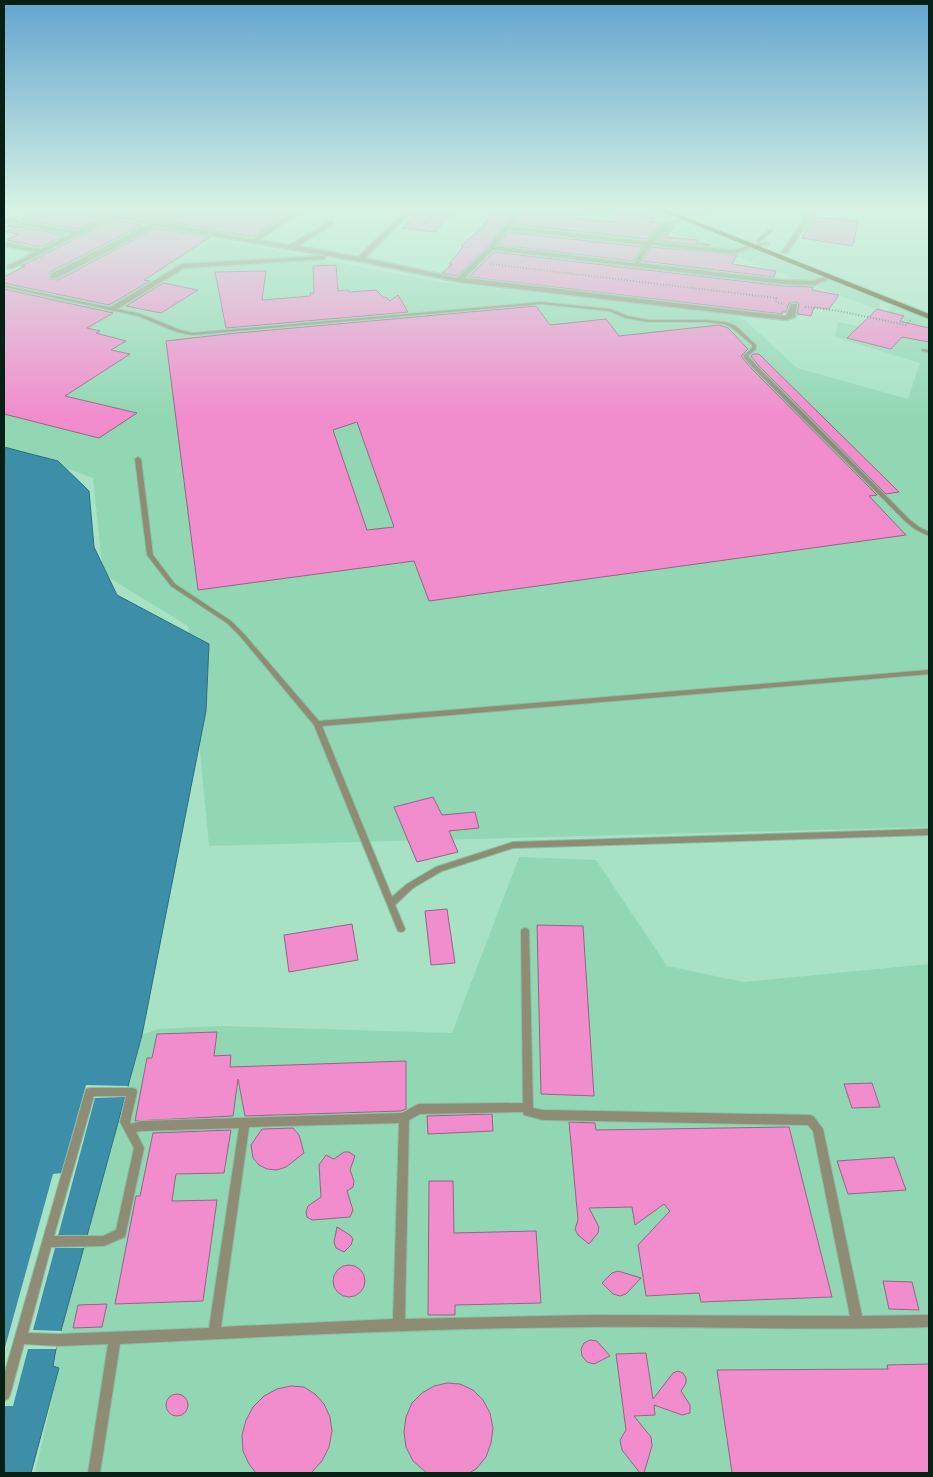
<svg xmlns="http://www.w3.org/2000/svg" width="933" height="1477" viewBox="0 0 933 1477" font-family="'Roboto Serif',serif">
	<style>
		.built { fill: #92d7b4 }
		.water { fill: #3d8fa9; stroke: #2d6e7d }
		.pier { fill: #a6e2c3 }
		.building { fill: #f18ccd; stroke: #956583; fill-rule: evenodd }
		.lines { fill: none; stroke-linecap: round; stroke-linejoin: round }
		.service-casing { stroke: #89bfa4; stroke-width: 2 }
		.minor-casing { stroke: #89bfa4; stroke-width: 3 }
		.trunk-casing { stroke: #89bfa4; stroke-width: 2 }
		.path { stroke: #547d69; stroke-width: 2; stroke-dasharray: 1 2; stroke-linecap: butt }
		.service { fill: #8e8c75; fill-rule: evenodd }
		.minor { fill: #8e8c75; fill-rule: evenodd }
		.trunk { fill: #4e4813; fill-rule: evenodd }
	</style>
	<rect width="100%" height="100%" fill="#a6e2c3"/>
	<g class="built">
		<path d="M520,210H653L881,300L879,310L656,226Z"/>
		<path d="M188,233L439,282L735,315L747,322L797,368L908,399L920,363L835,337L838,322L867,328L894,305L929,319V827L209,846L188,626L103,574L93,478L29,455L4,449V273L47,280H86L153,253Z"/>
		<path d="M519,857L596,860L667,966L744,982L929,964V1473H35L59,1368L53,1367L56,1349L142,1035L158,1029L221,1026L452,1033Z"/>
	</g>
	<path class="water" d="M4,447L58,461L89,491L94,547L117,595L209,644L206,711L142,1035L56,1349L53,1366L59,1368L31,1473H4Z"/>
	<path class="pier" d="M86,1085L128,1086L124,1097L95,1098L58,1236H87L84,1248H55L33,1330L62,1331L56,1349H28L13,1406H4V1351L53,1174L62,1173Z"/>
	<g class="building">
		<path d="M42,210H73L75,212L100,218L77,229L21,219Z"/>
		<path d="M97,210H165L147,218Z"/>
		<path d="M178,210H293L252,237L161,220Z"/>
		<path d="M421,210H454L435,232L402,228Z"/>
		<path d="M500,210H514L488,246L457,276L442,273L452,264H449L463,247L461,246L486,224H483Z"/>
		<path d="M524,210H583L572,218L615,222L620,213L655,218L652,222L662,223L646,239L513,224Z"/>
		<path d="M814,217L858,221L853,246L802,238Z"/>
		<path d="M113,220L142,225L50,272V279L58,280L156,228L210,237L144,280L150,281L109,305L4,283V277L25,266H21Z"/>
		<path d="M9,225L65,235L41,247L7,240L19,234L6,232L17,227L7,226Z"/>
		<path d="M676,225L665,237L698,240L697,243L711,245L710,246L658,241L670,229Z"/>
		<path d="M509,232L642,247L633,261L499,245Z"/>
		<path d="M652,247L737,255L732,264L776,271L774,277L643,261Z"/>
		<path d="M494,252L783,286L813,287L812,290L839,295L829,309L814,307L811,316L797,314L799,304L797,302L789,303L786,312H782V314L469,277Z"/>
		<path d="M336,265L338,291L348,290L349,292L376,290L384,298L386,297L390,301L398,295L408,312L226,328L215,272L266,271L262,300L311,296L310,293H314L313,266Z"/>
		<path d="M163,283L198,290L161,313L126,306Z"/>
		<path d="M4,289L113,313L87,328L100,331L96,333L126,341L111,350L130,354L65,396L137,413L99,438L4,414Z"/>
		<path d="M536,306L550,325L606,319L619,336L719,325L728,328L748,349L741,356L752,369L877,495L869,496L906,535L429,601L414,561L198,590L166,341L227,334ZM357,422L394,527L367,530L333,430Z"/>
		<path d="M877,309L904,316L900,321L903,322L929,328V342L902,337L891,349L847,338Z"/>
		<path d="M753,354H759L899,492L886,494L758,365L751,356Z"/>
		<path d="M433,797L442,815L475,812L479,828L449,831L458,852L417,862L394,807Z"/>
		<path d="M447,909L455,963L431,965L425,911Z"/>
		<path d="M352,924L358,960L289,972L284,935Z"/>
		<path d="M537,925L583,926L594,1096L541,1094Z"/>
		<path d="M217,1032L214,1056L231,1055L230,1067L406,1061V1109L401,1111L245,1116L238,1079L233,1116L135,1121L147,1058H152L157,1034Z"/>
		<path d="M872,1083L880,1107L852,1108L844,1084Z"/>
		<path d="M492,1114L493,1131L428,1134L427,1116Z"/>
		<path d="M569,1122L595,1123L596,1130L789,1127L832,1297L701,1302L699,1293L646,1296L638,1245L670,1211L664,1204L635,1225L632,1207L589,1208L599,1227L598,1233L589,1244L578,1235L575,1229L578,1220Z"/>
		<path d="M293,1128L299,1135L304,1153L286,1167L277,1170L267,1169L259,1165L253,1158L251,1145L262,1129Z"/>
		<path d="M231,1130L224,1173L176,1174L172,1201L217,1200L203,1301L115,1304L136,1196H140L153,1133Z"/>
		<path d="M344,1152H349L355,1156L350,1170L354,1181L353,1187L347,1191L353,1210L350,1217L312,1220L307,1217L306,1212L308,1206L321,1197L319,1165L326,1155L334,1159Z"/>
		<path d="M894,1157L906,1190L848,1194L837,1161Z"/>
		<path d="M429,1181H453L454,1233L536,1231L541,1303L455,1305V1315H428Z"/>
		<path d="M337,1227L350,1235L353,1239L351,1245L344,1252L336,1248L334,1242Z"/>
		<circle cx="349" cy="1281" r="16"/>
		<path d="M618,1271L641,1278L626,1294L620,1296L613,1294L602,1283L612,1273Z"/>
		<path d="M883,1281L912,1282L919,1310L889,1309Z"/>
		<path d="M107,1304L102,1327L73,1328L78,1305Z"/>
		<path d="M590,1340L597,1341L610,1356L594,1364L587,1362L582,1356L581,1349L584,1343Z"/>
		<path d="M646,1353L653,1399L673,1373L678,1371L683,1373L686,1378V1383L681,1391L690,1405V1413L682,1415L654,1405L655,1415L634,1416L651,1437L652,1446L644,1473H640L622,1450L620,1440L626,1430L616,1354Z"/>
		<path d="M929,1364V1473H732L717,1370L888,1369L887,1365Z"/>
		<path d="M447,1383L460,1384L473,1390L483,1400L490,1413L493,1428L491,1443L486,1457L476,1469L469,1473H427L413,1461L406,1447L404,1432L406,1417L412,1403L422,1393L434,1386Z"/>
		<path d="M291,1386L304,1387L315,1394L324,1404L330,1417L332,1431L329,1447L322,1461L311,1473H256L249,1464L243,1451L242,1435L246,1420L253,1407L264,1396L277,1389Z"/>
		<circle cx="177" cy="1405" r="11"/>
	</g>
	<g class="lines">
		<g class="service-casing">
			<g id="service">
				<path d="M706,210H711L690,216L688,215Z"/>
				<path d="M770,229L773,230L759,242H757V240Z"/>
				<path d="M4,285L141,314L180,330L192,333L541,302L610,309L628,316L649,320H705L725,322L736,326L756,345V349L748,356L757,366L910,520L919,527L929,532V536L915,529L906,522L753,368L743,356L752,348V345L732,328L724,324L705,322H649L625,318L609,311L541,304L192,335L177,332L138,316L4,287Z"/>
				<path d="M922,349L929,350V352L922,351Z"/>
				<path d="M138,457L141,459L153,555L175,584L231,621L244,634L319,721L929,670V674L322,726L392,897L407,884L436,867L513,842L929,829V835L513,848L442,871L413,888L395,905L405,929L404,931L401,932L398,931L314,725L240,636L227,623L171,586L147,555L135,459Z"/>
				<path d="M525,928L528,929L529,931L533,1108L543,1110L810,1115L814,1117L823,1129L862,1316L929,1315V1327C817,1331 704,1326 592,1327C434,1328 277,1336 120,1344L100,1473H88L108,1344L59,1346L24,1344L10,1395L8,1399L4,1401V1375L86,1089L90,1088H132L136,1089L137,1092L130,1122L131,1124L141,1121L402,1113L418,1104L523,1103L521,931L522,929ZM94,1096H126L120,1122L134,1148L116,1230L103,1236H54ZM523,1112L524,1115L543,1120L808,1125L813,1131L850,1316L592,1315L405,1319L409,1120L420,1114ZM399,1123L393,1319L221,1327L249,1127ZM239,1128L209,1328L59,1334L28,1333L51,1247L104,1246L125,1237L144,1148L136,1132L141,1131Z"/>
			</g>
		</g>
		<g class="minor-casing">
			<g id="minor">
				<path d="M75,210H87L147,220L169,210H176L156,221L252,239L296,210H303L259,240L289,245L331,221L333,222V224L297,246L358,257L407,210H413L365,258L457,278L489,247L516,210H522L510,226L647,241L664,224L683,216L686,218L685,219L669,227L654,242L732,250L766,242L769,244L732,254L651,245L640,263L783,280L813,281L830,275L834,277L814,285L783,284L493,250L465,278L786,316L791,304H797L795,317L786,320L459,282L368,263L156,226L57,278H51V274L148,224L113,218L12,268H8V266L35,252L4,246V242L41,249L71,234L4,222V218L77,231L105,217ZM508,230L645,245L634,263L496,246Z"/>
				<path d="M810,210H816L787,253H783L782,252Z"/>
				<path d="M323,256L325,257V259L184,268L114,311L107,309L182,264Z"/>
			</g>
		</g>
		<g class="trunk-casing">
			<path id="trunk" d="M659,210H668L929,314V319Z"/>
		</g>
		<g class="path">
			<path d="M422,226L437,210"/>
			<path d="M490,264L776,298V302L784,304"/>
			<path d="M805,307L839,311L906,325L912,319"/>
		</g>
		<use href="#service" class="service"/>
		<use href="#minor" class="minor"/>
		<use href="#trunk" class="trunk"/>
	</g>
	<linearGradient id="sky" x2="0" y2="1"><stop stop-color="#63a5cf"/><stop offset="0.5" stop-color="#d7f2e4"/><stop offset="1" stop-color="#d7f2e4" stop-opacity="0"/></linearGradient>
	<rect width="933" height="417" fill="url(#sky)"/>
	<rect width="933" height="1477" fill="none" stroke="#072015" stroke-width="10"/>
</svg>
